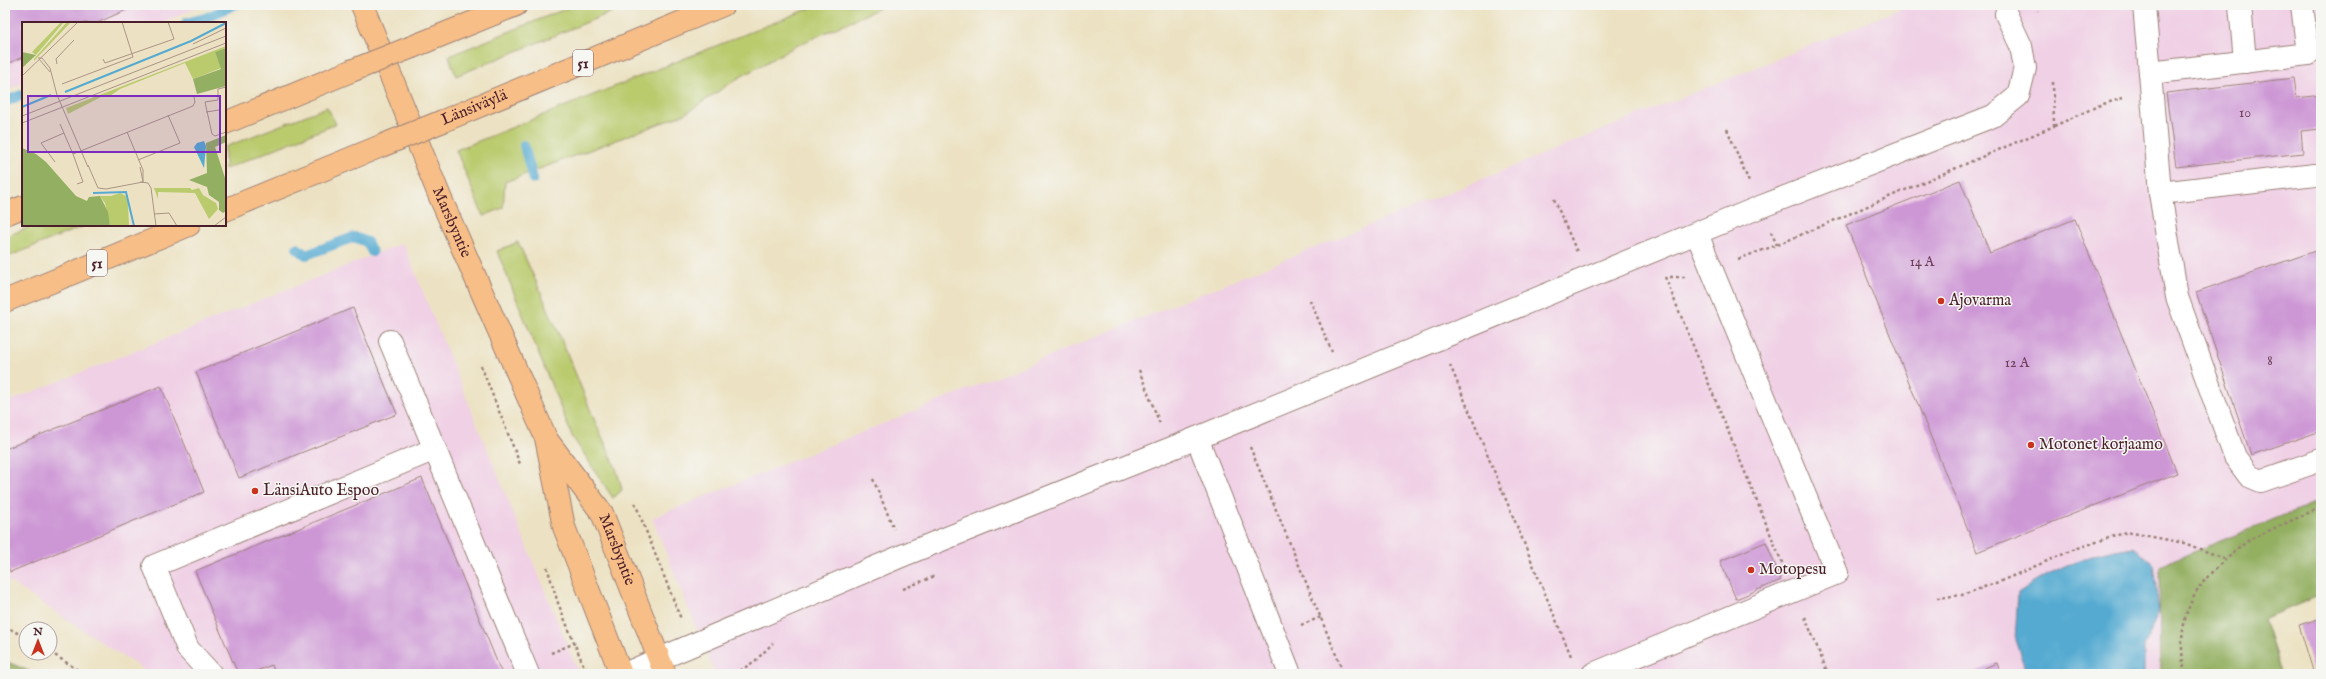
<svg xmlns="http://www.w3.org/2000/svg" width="2326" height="679" viewBox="0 0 2326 679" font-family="'IM FELL English',serif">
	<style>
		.built { fill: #f0d0e5 }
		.green { fill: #bacb6e; stroke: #82754c }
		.forest { fill: #93af61; stroke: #6e6746 }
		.water { fill: #55aad1; stroke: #50647e }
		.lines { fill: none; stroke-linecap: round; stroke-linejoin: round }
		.stream { stroke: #55aad1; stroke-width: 10 }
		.building { fill: #cd97d5 }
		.minor-casing { stroke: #9b8077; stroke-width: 24 }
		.major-casing { stroke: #9b8077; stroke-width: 24 }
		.highway-casing { stroke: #9b8077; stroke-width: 24 }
		.path { stroke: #9b8077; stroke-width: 2.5; stroke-dasharray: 3 3; stroke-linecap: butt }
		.minor { stroke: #fff; stroke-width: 22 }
		.major { stroke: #f7be87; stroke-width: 22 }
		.highway { stroke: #f7be87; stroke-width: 22 }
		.highway-bridge-casing { stroke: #9b8077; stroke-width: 24; stroke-linecap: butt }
		.highway-bridge { stroke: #f7be87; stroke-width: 22 }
		.poi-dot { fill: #c8321e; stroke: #f6f6f2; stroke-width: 1.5 }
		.labels { text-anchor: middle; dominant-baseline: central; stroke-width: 3; stroke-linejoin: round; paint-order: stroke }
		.number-label { font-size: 14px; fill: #6b3d56 }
		.shield { fill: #f6f6f2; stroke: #7e6067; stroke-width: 1 }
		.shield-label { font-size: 15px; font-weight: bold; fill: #4a1f2b }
		.street-label { font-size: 16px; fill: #4a1f2b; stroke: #f6f6f2 }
		.poi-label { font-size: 16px; fill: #4a1f2b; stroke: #f6f6f2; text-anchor: start }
		.inset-river { fill: none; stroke: #55aad1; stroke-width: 2 }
		.inset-road { fill: none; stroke: #ab9486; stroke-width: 1 }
		.view { fill: #7b2cbf; fill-opacity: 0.15; stroke: #7b2cbf; stroke-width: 2 }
		.inset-edge { fill: none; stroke: #4a1f2b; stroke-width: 2 }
	</style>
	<rect width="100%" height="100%" fill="#f6f6f2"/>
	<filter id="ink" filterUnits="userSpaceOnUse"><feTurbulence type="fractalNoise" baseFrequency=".025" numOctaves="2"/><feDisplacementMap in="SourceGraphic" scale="8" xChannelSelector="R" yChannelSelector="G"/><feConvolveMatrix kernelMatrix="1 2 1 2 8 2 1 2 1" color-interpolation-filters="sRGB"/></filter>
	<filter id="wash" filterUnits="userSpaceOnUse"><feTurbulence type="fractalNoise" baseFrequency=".012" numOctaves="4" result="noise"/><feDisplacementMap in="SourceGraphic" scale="16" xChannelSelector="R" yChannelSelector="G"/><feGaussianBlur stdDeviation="0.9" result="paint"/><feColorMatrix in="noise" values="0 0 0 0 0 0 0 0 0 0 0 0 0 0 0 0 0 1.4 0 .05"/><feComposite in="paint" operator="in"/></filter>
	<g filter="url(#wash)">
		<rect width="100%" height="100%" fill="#ece2c3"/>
		<g class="built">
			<path d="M5,5H203L161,23H23V83L5,91Z"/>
			<path d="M1909,5H2321V500L2159,566L2160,674H715L652,518Z"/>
			<path d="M403,243L579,674H150L5,579V403Z"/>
		</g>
		<g class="green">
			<path d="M575,5H629L456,76L449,56Z"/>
			<path d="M818,5H886L796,46L735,80L685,114L505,182L503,208L483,216L456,150Z"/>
			<path d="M327,107L336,124L225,169V147Z"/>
			<path d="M34,225H86L5,258V237Z"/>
			<path d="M518,242C545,300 570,359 594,419C604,443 617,464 622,490L613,498L572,436L497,251Z"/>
		</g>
		<g class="forest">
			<path d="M2321,500V595L2264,619L2282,674H2160L2159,566Z"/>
			<path d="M5,661L36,674H5Z"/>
		</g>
		<path class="water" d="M2134,547L2153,564L2159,611L2144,646V674H2027L2015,640L2018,593C2056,567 2088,553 2134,547Z"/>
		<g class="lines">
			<g class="stream">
				<path d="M186,23L205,18L234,5"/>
				<path d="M5,102L23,94"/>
				<path d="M524,145L533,179"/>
				<path d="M297,248L306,255L354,237L367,242L372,252"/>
			</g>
		</g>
		<g id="blocks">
			<g class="building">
				<path d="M5,5H137L97,23H23V57L5,65Z"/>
				<path d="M2294,78L2297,98L2321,95V129L2301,131L2303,153L2176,167L2166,93Z"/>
				<path d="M1960,180L1990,253L2075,219L2177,473L1977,552L1846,225Z"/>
				<path d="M2321,249V431L2251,455L2196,292Z"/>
				<path d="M353,308L397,414L239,478L196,372Z"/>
				<path d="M161,386L204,492L10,572L5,558V449Z"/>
				<path d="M422,478L502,674H275L272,665L249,674H238L195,571Z"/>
				<path d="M1766,542L1781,580L1736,599L1720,561Z"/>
				<path d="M2321,618V674H2314L2299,625Z"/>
				<path d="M1997,663L2001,674H1970Z"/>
			</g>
		</g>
	</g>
	<g filter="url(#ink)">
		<use href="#blocks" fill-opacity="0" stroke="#9b8077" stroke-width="1"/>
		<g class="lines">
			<g class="minor-casing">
				<g id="minor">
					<path d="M2144,5L2150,73"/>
					<path d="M2240,5L2245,62"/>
					<path d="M2302,5L2308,54L2150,73L2160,193L2177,297L2235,457L2249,476L2261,481L2321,460"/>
					<path d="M2160,193L2315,175"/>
					<path d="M390,341L528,674"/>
					<path d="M1197,438L1290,674"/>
					<path d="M211,674L188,649L154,566L435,449"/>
					<path d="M624,674L904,555L1197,438L1760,207L1993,116L2018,96L2025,68L2021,46L2006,14"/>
					<path d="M1593,674L1837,573L1697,234"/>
				</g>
			</g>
			<g class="major-casing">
				<g id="major">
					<path id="s1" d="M362,5L440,197L546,438L564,527L621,674"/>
					<path id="s2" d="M547,440L602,513L665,674"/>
				</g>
			</g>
			<g class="highway-casing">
				<g id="highway">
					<path d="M412,47L516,5"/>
					<path id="s3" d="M443,121L723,5"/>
					<path d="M225,123L351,71"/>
					<path d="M225,210L381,146"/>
					<path d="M5,214L23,207"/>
					<path d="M5,301L189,225"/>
				</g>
			</g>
			<g class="path">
				<path d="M2036,5L2038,11"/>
				<path d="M2054,126L2100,105L2123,98"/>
				<path d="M1727,129L1749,182"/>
				<path d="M1554,199L1577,252"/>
				<path d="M1771,232L1777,245"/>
				<path d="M1738,259L1777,245L2054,126L2053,82"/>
				<path d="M1665,277L1783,565"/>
				<path d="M1670,277H1685"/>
				<path d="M1310,300L1332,352"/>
				<path d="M1450,365L1571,656"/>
				<path d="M481,366L520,464"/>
				<path d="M1139,370L1160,424"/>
				<path d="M1250,447L1344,674"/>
				<path d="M873,479L894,529"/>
				<path d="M635,503L681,619"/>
				<path d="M547,567L558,603L587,674"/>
				<path d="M903,589L935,576"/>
				<path d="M1937,598L1962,595L2001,581L2075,549L2127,532L2184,543L2226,559"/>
				<path d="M1805,617L1828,674"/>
				<path d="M1301,625L1321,617"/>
				<path d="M5,626L26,638"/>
				<path d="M50,652L84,674"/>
				<path d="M551,653L575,643"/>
				<path d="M735,674L755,661L773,643"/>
				<path d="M2185,674C2175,624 2190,587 2230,556C2236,551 2244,543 2251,539C2274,528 2298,518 2321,507"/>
			</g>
			<use href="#minor" class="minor"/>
			<use href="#major" class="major"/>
			<use href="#highway" class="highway"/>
			<g class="highway-bridge-casing">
				<g id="highway-bridge">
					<path d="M351,71L412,47"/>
					<path d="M381,146L443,121"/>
				</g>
			</g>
			<use href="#highway-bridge" class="highway-bridge"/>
		</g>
	</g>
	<g class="poi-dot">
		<circle cx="1941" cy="301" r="4"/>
		<circle cx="2031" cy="445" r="4"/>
		<circle cx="255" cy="491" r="4"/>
		<circle cx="1751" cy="570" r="4"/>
	</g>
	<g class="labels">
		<g class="number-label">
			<text x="2245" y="113">10</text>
			<text x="1922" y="262">14 A</text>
			<text x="2270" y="361">8</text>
			<text x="2017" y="363">12 A</text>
		</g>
		<g class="shield">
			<rect x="573" y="50" width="20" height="26" rx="3"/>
			<rect x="87" y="250" width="20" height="26" rx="3"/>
		</g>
		<g class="shield-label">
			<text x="583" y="63">51</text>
			<text x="97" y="263">51</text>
		</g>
		<g class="street-label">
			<text stroke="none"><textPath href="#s3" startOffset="34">Länsiväylä</textPath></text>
			<text stroke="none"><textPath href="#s1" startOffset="235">Marsbyntie</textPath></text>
			<text stroke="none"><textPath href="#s2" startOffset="131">Marsbyntie</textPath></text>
		</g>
		<g class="poi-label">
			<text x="1949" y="301">Ajovarma</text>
			<text x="2039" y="445">Motonet korjaamo</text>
			<text x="263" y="491">LänsiAuto Espoo</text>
			<text x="1759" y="570">Motopesu</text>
		</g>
	</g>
	<g transform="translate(22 22)">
		<rect width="204" height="204" fill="#ece2c3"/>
		<path d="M39,0H42L14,33L10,30ZM45,0H49L12,39V37ZM204,24V26L193,30L199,46L171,57L163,41L98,67L88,74L83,73L46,92L44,86ZM132,166H168L170,168L177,166L181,173L194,181L196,187L187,197L173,171L136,170V177ZM98,171L104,174L106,181L107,204H88L83,181L78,174H68H89Z" fill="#bacb6e"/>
		<path d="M204,26V64L175,72L171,57L199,47L193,30ZM0,30L14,33L0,46ZM204,113V120L193,125L204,159V189L201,191L197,188V180L187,173L185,165L167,158L185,151L184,121ZM0,126L14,132L24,140L54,174L65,179L67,175L78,174L86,190L88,204H0Z" fill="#93af61"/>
		<path d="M182,119L184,124L182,146L172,125L175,121Z" fill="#55aad1"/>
		<path class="inset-river" d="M43,70L169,19L204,1M0,85L29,73M71,171L104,170L112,204"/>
		<path class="inset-road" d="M171,22L204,6M16,36H20L28,46L35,73L66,145M17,37L28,50M81,37L83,41L152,17L146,0M35,42L34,37L52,18M0,54L56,0M40,62L111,35L100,0M204,65L196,67V78L183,80L190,112L193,114L204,110M184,90L197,88M0,94L204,14M0,101L204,21M38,102L51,132L171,84L173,80L172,75M105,110L121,148V160M51,132L61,160L55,162M116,138L158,121L146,93M33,140L19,121L42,111M66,143L76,166L84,167L121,160M118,145L121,160M118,160L126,161L129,166L134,204M132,192L147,191L155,204M192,204L204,195"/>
		<path class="view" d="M6,74H198V130H6Z"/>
		<rect width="204" height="204" class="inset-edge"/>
	</g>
	<rect width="2326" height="679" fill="none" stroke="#f6f6f2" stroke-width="20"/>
	<g transform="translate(38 641)"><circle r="19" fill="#f6f6f2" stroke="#b1a0a2"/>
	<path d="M0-3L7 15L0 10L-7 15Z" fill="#c8321e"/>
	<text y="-6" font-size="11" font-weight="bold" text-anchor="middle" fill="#4a1f2b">N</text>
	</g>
</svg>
